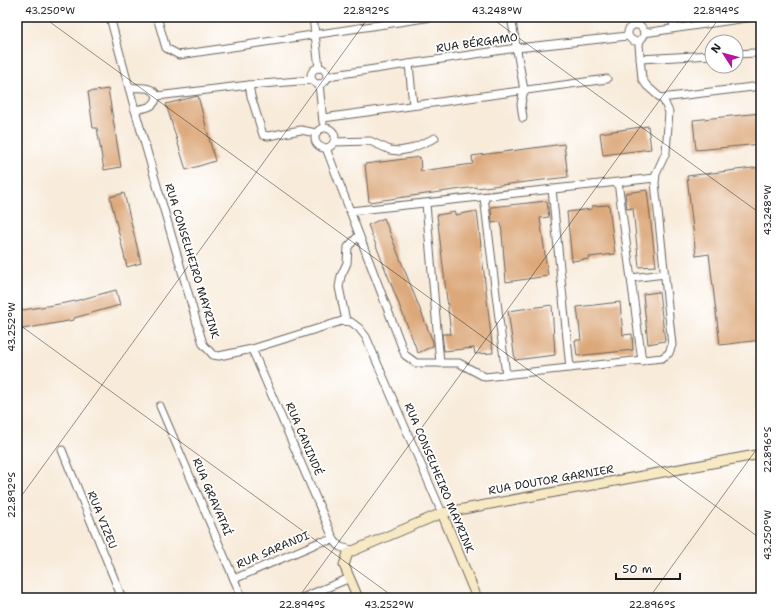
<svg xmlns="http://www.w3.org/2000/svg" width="778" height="615" viewBox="0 0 778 615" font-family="'Shantell Sans',sans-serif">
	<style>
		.building { fill: #dca779 }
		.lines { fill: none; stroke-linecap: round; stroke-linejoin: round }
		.minor-casing { stroke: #69645e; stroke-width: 9 }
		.secondary-casing { stroke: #69645e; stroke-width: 11 }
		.minor { stroke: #fff; stroke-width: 7 }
		.secondary { stroke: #f7e9c3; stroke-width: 9 }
		.ticks { fill: none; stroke: #1c1c1c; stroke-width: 1; stroke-opacity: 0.45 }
		.labels { text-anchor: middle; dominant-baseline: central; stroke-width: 3.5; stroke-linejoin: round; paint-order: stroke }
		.street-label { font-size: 11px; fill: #1c1c1c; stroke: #fff }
		.neatline { fill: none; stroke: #1c1c1c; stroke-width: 1.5 }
		.ticks-label { font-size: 10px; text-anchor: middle; fill: #1c1c1c }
	</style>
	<rect width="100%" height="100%" fill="#fff"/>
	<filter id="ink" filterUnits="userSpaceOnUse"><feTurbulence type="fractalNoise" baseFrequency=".025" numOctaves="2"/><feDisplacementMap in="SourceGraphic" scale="8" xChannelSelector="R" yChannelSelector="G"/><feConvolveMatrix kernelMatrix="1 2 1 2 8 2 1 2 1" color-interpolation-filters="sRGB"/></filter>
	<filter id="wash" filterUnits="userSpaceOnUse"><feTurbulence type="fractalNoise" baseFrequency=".012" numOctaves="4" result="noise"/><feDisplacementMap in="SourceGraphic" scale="16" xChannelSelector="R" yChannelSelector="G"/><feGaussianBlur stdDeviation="0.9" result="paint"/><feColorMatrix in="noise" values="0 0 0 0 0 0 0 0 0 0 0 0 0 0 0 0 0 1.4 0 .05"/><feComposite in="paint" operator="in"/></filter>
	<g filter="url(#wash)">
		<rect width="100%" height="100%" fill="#f8ebda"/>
		<g id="blocks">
			<g class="building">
				<path d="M108,89L121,167L104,170L97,128H93L88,92Z"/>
				<path d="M198,96L215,161L186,170L166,104Z"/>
				<path d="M761,113V144L696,150L693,120Z"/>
				<path d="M648,126L651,149L603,155L600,133Z"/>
				<path d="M564,144L568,177L476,188V187L369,202L365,164L420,157L421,171L473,164L472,156Z"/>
				<path d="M761,167V340L720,345L709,254L696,256L687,176Z"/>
				<path d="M647,190L656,266L639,267L633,208L627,209L625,193Z"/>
				<path d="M124,193L141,263L127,267L110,197Z"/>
				<path d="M547,201L549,217L540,218L548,276L506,282L501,222L492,223L491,207Z"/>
				<path d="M609,205L615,254L589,257L590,259L572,261L567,212L592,209V206Z"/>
				<path d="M477,211L493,353L475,354L474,348L444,351L442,334H451L437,215L455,212V215Z"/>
				<path d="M384,218L433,342V346L418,353L368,225Z"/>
				<path d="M116,290L120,305L74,318V320L17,330V311L71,302Z"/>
				<path d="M659,292L665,341L648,344L643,294Z"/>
				<path d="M620,302L623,335L632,334L633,350L577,356L575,340H581L577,307Z"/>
				<path d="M552,305L555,355L515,360L508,311Z"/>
			</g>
		</g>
	</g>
	<g filter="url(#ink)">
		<use href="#blocks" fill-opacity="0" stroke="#69645e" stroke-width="1"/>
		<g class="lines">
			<g class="minor-casing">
				<g id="minor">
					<path d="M110,17L135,110L203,344L213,355L219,356L252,349L342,321L351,322L359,328L366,337L442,513"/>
					<path d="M157,17L166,48L179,55L432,17"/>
					<path d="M313,17L319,68"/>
					<path d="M511,17L524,90L521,104L523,118"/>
					<path d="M671,17L675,28"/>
					<circle cx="636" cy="33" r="8"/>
					<path d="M644,33L753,17"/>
					<path d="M736,54L755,53"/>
					<path d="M640,59L712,55"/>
					<path d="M409,64L413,105"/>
					<circle cx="319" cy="76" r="8"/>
					<path d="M327,78L334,75L517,48L628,36"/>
					<path d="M319,84L323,122"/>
					<path d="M249,85L251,96L263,135L268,136L301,130L316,133"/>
					<path d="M129,88C139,88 152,85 157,96C155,108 145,108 135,110"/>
					<path d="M157,96L249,85L312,80"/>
					<path d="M661,98L761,86"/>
					<path d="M323,118L607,79"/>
					<circle cx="325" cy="138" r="10"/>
					<path d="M334,142L370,141L390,150L399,151L410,149L435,138"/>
					<path d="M326,148L405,355L416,363H459L485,377L662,358L669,353L672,345L655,183L656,174L666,152L669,112L664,101L647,86L642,79L639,45L640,40"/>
					<path d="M618,182L642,361"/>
					<path d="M552,189L570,368"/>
					<path d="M484,197L506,375"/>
					<path d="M426,204L440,363"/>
					<path d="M350,211L655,178"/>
					<path d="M631,278L665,274"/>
					<path d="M346,321L339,287L341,276L347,263L348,247L359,235"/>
					<path d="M252,349L334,540L340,547L352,550"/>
					<path d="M160,406L242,598"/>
					<path d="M62,450L122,598"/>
					<path d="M234,579L320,542L334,540"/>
					<path d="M233,598L241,595"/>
					<path d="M302,598L350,578"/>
				</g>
			</g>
			<g class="secondary-casing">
				<g id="secondary">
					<path d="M442,513L477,598"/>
					<path d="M358,598L344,565L348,553L442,513L761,454"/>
				</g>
			</g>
			<use href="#minor" class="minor"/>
			<use href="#secondary" class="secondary"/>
		</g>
	</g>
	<path class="ticks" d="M43,17L761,539M490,17L761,214M17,19L19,17M17,323L395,598M17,502L369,17M298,598L720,17M649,598L761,443"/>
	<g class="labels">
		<g class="street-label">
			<text transform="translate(477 43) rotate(-8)">RUA BÉRGAMO</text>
			<text transform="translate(192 261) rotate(73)">RUA CONSELHEIRO MAYRINK</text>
			<text transform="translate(304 439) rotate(67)">RUA CANINDÉ</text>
			<text transform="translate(439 478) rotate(67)">RUA CONSELHEIRO MAYRINK</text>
			<text transform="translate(551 480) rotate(-10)">RUA DOUTOR GARNIER</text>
			<text transform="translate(212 497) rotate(67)">RUA GRAVATAÍ</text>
			<text transform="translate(102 520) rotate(68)">RUA VIZEU</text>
			<text transform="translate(273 550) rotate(-23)">RUA SARANDI</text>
		</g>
	</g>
	<rect width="778" height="615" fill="none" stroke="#fff" stroke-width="44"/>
	<g transform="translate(724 54) rotate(306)"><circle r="19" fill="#ffffff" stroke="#a4a4a4"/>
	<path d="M0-3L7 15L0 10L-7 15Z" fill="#b5179e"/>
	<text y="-6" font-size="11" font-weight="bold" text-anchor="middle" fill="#1c1c1c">N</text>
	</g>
	<path d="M616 573v6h64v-6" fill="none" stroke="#1c1c1c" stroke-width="2"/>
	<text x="622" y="573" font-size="12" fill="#1c1c1c" stroke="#ffffff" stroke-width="3" paint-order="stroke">50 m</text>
	<rect x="22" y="22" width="734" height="571" class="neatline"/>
	<g class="ticks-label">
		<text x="50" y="14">43.250°W</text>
		<text x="366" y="14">22.892°S</text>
		<text x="497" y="14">43.248°W</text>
		<text x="716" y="14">22.894°S</text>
		<text transform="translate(767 210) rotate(-90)" y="4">43.248°W</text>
		<text transform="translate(11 327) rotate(-90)" y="4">43.252°W</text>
		<text transform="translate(767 450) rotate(-90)" y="4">22.896°S</text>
		<text transform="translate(11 495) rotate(-90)" y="4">22.892°S</text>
		<text transform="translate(767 535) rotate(-90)" y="4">43.250°W</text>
		<text x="302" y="608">22.894°S</text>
		<text x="389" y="608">43.252°W</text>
		<text x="652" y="608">22.896°S</text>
	</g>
</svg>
